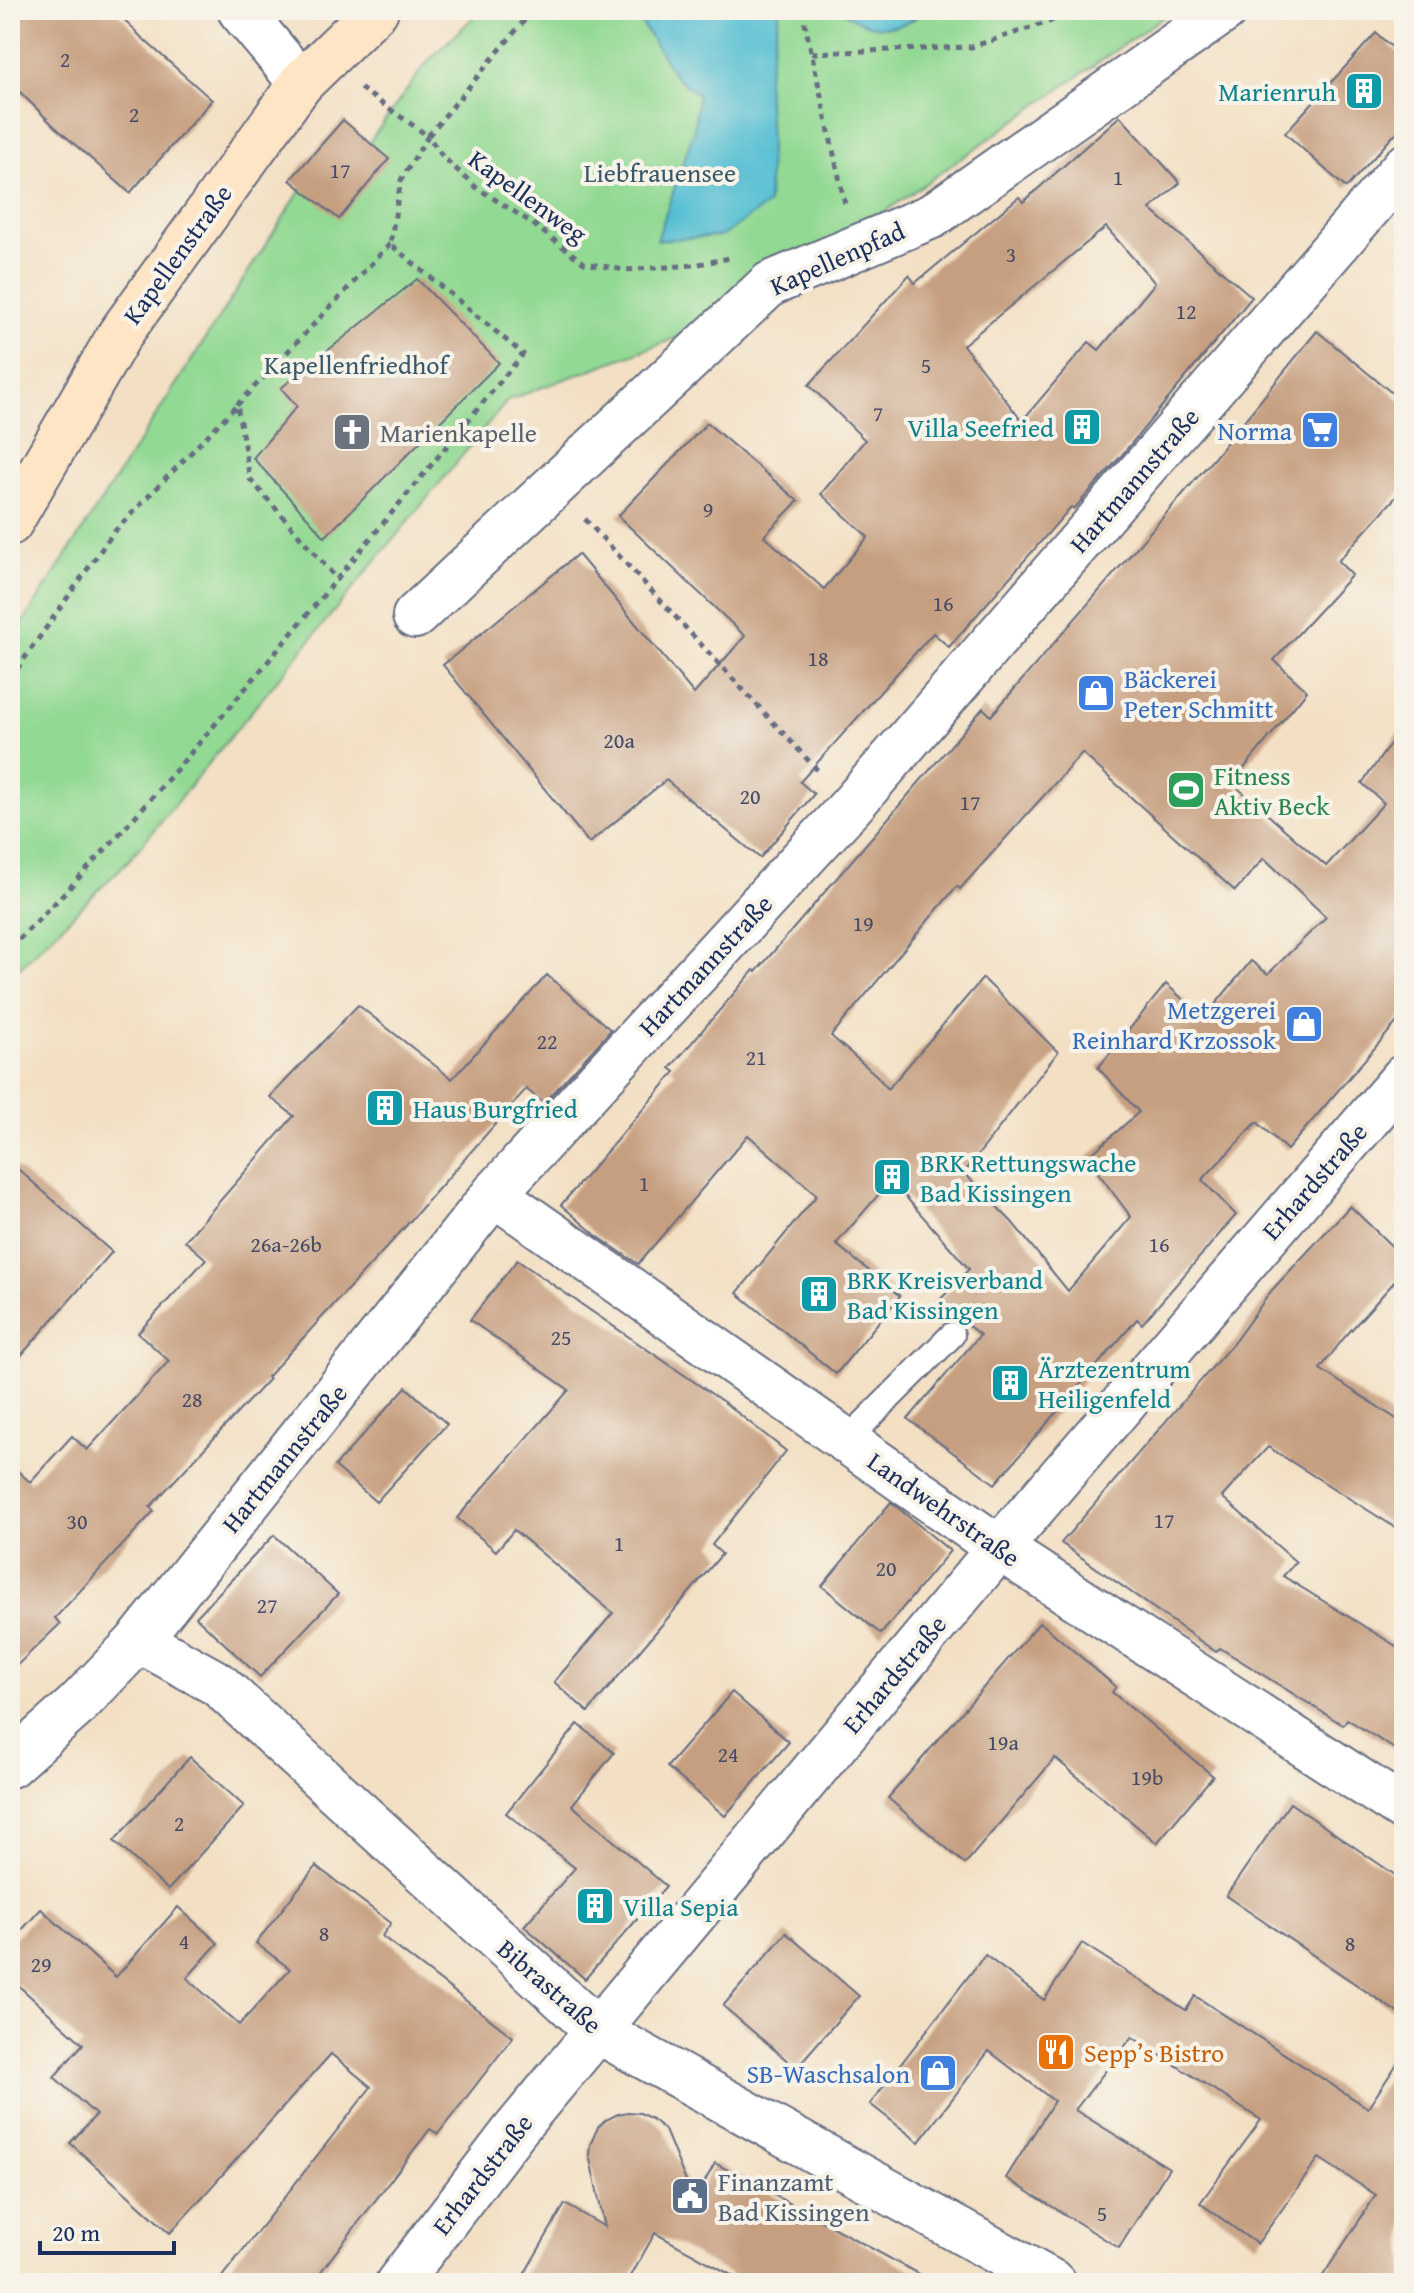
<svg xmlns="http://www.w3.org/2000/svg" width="1414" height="2293" viewBox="0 0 1414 2293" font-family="'Gentium Book Plus',serif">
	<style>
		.green { fill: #92d993; stroke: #568478; stroke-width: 2 }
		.water { fill: #56bfd3; stroke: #387798; stroke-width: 2 }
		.building { fill: #c69f80; fill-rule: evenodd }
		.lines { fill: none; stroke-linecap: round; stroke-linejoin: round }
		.lane-casing { stroke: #676d82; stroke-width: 28 }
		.street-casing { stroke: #676d82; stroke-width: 48 }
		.secondary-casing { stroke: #676d82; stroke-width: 48 }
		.path { stroke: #676d82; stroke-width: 5; stroke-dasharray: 6 6; stroke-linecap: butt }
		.lane { stroke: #fff; stroke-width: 24 }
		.street { stroke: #fff; stroke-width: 44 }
		.secondary { stroke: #fee5c5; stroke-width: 44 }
		.labels { text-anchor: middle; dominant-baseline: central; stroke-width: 8; stroke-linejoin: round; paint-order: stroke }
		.number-label { font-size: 22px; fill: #464b66 }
		.culture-label { font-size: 26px; fill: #0d838f; stroke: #f7f3e8; text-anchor: start }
		.park-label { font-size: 26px; fill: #395a6b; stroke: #f7f3e8 }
		.street-label { font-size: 26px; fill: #1b2f5e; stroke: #f7f3e8 }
		.shop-label { font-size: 26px; fill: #366cbe; stroke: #f7f3e8; text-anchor: end }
		.worship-label { font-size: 26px; fill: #5b616d; stroke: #f7f3e8; text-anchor: start }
		.leisure-label { font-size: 26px; fill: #27864d; stroke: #f7f3e8; text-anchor: start }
		.food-label { font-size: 26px; fill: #c56008; stroke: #f7f3e8; text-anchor: start }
		.service-label { font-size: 26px; fill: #4e5e75; stroke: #f7f3e8; text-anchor: start }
	</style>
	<rect width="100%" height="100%" fill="#f7f3e8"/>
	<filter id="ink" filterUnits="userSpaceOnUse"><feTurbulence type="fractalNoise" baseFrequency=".0125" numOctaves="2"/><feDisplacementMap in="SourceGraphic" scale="16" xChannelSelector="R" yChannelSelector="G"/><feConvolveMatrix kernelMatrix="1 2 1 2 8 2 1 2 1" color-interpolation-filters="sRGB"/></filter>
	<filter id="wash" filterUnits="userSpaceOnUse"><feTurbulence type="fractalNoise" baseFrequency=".006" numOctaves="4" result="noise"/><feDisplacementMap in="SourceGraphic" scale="32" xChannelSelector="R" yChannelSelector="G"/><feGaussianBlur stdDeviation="1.8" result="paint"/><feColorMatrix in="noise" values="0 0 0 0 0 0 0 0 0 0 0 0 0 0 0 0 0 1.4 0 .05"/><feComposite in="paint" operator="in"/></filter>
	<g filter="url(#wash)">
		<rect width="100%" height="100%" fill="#f3e0c4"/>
		<path class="green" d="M481,10H1173L736,316L508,400L129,860L10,977V643L304,185L341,181L428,61Z"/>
		<g class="water">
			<path d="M633,10H780L767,78L770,143L768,204L722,236L657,240L694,130L698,95L676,77Z"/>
			<path d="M842,10H924C902,34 866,31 842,10Z"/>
		</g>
		<g id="blocks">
			<g class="building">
				<path d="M10,10H115L141,37L212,100L130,193L55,127L10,82Z"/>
				<path d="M1376,33L1404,58V124L1346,188L1285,133Z"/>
				<path d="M1120,116L1180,183L1150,209L1252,297L1121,456L1074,509L1071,507L949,647L933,633L800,782L814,794L760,858L666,780L589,843L443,665L578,554L694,694L745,636L618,516L707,423L798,501L764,536L824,589L868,537L821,494L865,440L809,385L909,275L915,283L1019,197L1023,202ZM1106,227L1155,283L1099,350L1089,342L1022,421L963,345Z"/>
				<path d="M343,120L389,159L339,219L290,180Z"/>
				<path d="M417,279L499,363L325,537L253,458L297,406L281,388Z"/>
				<path d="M1317,331L1404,403V488L1338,561L1352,575L1274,660L1307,691L1232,783L1326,866L1384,803L1362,783L1404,725V1014L1287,1150L1257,1122L1202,1180L1236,1215L1142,1324L1137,1319L995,1484L908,1419L980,1335L938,1302L969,1269L891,1180L836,1244L900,1296L836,1374L737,1293L817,1195L748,1135L638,1264L597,1236L561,1205L675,1072L670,1068L754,970L756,972L983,708L991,716L1214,458ZM1082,753L1235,891L1264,858L1326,917L1268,974L1251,961L1204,1018L1166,984L1098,1068L1139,1112L1087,1158L1131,1217L1068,1291L1012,1222L964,1173L1058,1052L983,978L888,1089L876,1075L831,1036L957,886L960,889Z"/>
				<path d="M547,975L611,1030L544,1103L526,1089L397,1236L267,1377L269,1379L150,1507L154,1511L55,1618L60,1624L10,1672V1464L30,1482L72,1436L87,1450L169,1361L138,1333L206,1259L185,1241L294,1116L270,1097L358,1005L452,1079Z"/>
				<path d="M10,1162L112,1252L10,1368Z"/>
				<path d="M1350,1206L1404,1258V1271L1344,1338L1320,1369L1404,1424V1533L1268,1447L1222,1497L1296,1562L1283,1576L1404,1651V1755L1347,1719L1343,1725L1220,1648L1216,1652L1061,1543L1235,1341L1272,1290Z"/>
				<path d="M517,1260L725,1403L786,1451L712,1545L722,1554L588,1712L554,1682L613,1613L514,1530L496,1551L457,1518L569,1390L470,1320Z"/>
				<path d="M406,1387L447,1424L376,1502L335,1466Z"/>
				<path d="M891,1502L950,1551L881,1634L822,1586Z"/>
				<path d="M274,1535L338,1594L260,1677L196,1617Z"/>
				<path d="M1040,1622L1116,1687L1112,1692L1213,1776L1157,1843L1055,1758L965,1864L888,1798Z"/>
				<path d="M732,1692L789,1742L725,1816L667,1767Z"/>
				<path d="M578,1724L614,1753L572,1805L666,1886L585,1979L524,1926L575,1868L506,1813Z"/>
				<path d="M190,1757L244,1806L168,1890L114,1841Z"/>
				<path d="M1290,1803L1404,1881V2017L1226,1896Z"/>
				<path d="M316,1866L391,1923L382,1936L513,2037L438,2134L430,2129L312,2283H217L371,2087L331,2054L170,2233L70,2143L96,2115L54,2077L83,2044L10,1978V1943L41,1909L116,1977L178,1907L218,1943L187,1978L239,2025L290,1969L256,1943Z"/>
				<path d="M786,1933L859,1996L796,2068L723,2006Z"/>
				<path d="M1082,1943L1186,2010L1195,1996L1368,2108L1404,2053V2283H1318L1376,2195L1319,2158L1257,2244L1200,2203L1261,2120L1132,2037L1075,2110L1169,2168L1119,2248L1006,2178L1054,2101L989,2051L919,2142L870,2104L985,1955L1044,2000Z"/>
				<path d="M628,2112L640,2113L652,2119L665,2130L694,2201L715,2163L935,2283H746L655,2233L627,2283H519L565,2204L605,2227L589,2155L590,2145L598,2127L606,2120L618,2114Z"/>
			</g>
		</g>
	</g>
	<g filter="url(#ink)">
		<use href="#blocks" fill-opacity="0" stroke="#676d82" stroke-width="2"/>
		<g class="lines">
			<g class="lane-casing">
				<path id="lane" d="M846,1441L952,1335"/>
			</g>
			<g class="street-casing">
				<g id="street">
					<path d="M240,10L301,83"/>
					<path d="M415,616L770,284L932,216L1225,10"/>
					<path d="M494,1194L999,1548L1404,1809"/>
					<path d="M139,1640L218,1684L598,2031L1054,2283"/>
					<path d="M10,1765L77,1705L139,1640L494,1194L851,806L1404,167"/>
					<path d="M398,2283L514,2131L999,1548L1404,1077"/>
				</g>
			</g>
			<g class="secondary-casing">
				<path id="secondary" d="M10,523L120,334L301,83L376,10"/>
			</g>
			<g class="path">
				<path d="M802,10L845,204"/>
				<path d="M812,53L971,47L1049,22L1071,10"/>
				<path d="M360,88L428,136L533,10"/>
				<path d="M237,405L390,244"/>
				<path d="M585,519L820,773"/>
				<path d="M10,679L113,533L237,405L250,479L337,579L523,354L390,244L401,180L428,136L443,157L477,188L529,221L584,263L625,270L694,265L730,258"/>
				<path d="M10,948C128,833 231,705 337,579"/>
			</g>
			<use href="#lane" class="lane"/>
			<use href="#street" class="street"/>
			<use href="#secondary" class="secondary"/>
		</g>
	</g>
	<defs>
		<g id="building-square" transform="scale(2)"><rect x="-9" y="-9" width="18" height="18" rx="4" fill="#0f9aa8" stroke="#f7f3e8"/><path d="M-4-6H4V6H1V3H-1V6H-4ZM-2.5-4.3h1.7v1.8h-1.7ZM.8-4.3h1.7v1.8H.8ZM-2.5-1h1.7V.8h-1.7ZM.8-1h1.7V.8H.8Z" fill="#fff"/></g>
		<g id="supermarket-square" transform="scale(2)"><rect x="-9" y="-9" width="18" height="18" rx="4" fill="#3f7fe0" stroke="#f7f3e8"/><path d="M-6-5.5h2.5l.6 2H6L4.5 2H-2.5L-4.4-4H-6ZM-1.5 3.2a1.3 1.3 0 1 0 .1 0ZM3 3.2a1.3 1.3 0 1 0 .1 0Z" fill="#fff"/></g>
		<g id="church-square" transform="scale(2)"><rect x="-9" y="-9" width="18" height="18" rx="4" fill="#6b7280" stroke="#f7f3e8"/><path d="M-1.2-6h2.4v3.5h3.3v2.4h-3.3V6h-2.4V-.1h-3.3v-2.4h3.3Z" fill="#fff"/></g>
		<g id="shop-square" transform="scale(2)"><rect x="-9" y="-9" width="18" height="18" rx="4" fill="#3f7fe0" stroke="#f7f3e8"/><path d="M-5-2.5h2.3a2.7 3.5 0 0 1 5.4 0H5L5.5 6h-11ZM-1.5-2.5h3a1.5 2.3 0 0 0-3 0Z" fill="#fff"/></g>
		<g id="stadium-square" transform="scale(2)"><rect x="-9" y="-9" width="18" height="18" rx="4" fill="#2e9e5b" stroke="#f7f3e8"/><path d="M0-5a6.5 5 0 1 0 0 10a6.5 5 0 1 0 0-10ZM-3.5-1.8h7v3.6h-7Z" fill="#fff"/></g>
		<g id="restaurant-square" transform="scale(2)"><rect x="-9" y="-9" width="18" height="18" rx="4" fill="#e8710a" stroke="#f7f3e8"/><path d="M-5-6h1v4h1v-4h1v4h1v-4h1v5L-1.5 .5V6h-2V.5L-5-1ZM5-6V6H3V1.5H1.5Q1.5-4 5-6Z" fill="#fff"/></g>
		<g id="civic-square" transform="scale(2)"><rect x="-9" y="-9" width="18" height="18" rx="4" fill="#5c6f8a" stroke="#f7f3e8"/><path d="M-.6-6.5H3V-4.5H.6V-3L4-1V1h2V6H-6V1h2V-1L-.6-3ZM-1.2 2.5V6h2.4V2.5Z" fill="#fff"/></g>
	</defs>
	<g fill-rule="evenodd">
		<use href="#building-square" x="1364" y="91"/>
		<use href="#building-square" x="1082" y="427"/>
		<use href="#supermarket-square" x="1320" y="430"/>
		<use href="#church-square" x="352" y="432"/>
		<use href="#shop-square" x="1096" y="693"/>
		<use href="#stadium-square" x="1186" y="790"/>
		<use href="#shop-square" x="1304" y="1024"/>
		<use href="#building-square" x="385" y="1108"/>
		<use href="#building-square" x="892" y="1177"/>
		<use href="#building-square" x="819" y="1294"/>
		<use href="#building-square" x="1010" y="1383"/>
		<use href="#building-square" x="595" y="1906"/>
		<use href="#restaurant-square" x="1056" y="2052"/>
		<use href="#shop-square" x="938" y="2073"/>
		<use href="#civic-square" x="690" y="2196"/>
	</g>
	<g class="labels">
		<g class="number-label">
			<text x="65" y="59">2</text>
			<text x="134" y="114">2</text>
			<text x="340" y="170">17</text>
			<text x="1118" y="177">1</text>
			<text x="1011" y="254">3</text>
			<text x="1186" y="311">12</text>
			<text x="926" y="365">5</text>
			<text x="878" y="413">7</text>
			<text x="708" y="509">9</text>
			<text x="943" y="603">16</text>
			<text x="818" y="658">18</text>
			<text x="619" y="740">20a</text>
			<text x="750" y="796">20</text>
			<text x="970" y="802">17</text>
			<text x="863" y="923">19</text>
			<text x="547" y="1041">22</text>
			<text x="756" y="1057">21</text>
			<text x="644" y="1183">1</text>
			<text x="286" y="1244">26a-26b</text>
			<text x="1159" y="1244">16</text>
			<text x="561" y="1337">25</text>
			<text x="192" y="1399">28</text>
			<text x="1164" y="1520">17</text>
			<text x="77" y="1521">30</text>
			<text x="619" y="1543">1</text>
			<text x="886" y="1568">20</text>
			<text x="267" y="1605">27</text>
			<text x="1003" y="1742">19a</text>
			<text x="728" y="1754">24</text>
			<text x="1147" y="1777">19b</text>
			<text x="179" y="1823">2</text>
			<text x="324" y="1933">8</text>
			<text x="184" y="1941">4</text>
			<text x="1350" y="1943">8</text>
			<text x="41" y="1964">29</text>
			<text x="1102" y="2213">5</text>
		</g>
		<g class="culture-label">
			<text x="1336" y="91" text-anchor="end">Marienruh</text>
			<text x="1054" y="427" text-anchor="end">Villa Seefried</text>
			<text x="413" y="1108">Haus Burgfried</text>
			<text x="920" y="1162">BRK Rettungswache<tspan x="920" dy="30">Bad Kissingen</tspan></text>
			<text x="847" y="1279">BRK Kreisverband<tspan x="847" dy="30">Bad Kissingen</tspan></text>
			<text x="1038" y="1368">Ärztezentrum<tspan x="1038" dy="30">Heiligenfeld</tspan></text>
			<text x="623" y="1906">Villa Sepia</text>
		</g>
		<g class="park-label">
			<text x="660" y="172">Liebfrauensee</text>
			<text x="356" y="364">Kapellenfriedhof</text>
		</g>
		<g class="street-label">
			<text transform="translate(528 196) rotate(36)">Kapellenweg</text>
			<text transform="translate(177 254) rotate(-54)">Kapellenstraße</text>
			<text transform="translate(837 258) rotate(-24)">Kapellenpfad</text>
			<text transform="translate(1134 480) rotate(-49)">Hartmannstraße</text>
			<text transform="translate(705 965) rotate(-47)">Hartmannstraße</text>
			<text transform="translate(1314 1181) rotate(-49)">Erhardstraße</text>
			<text transform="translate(284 1458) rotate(-51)">Hartmannstraße</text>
			<text transform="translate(944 1509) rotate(35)">Landwehrstraße</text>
			<text transform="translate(894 1674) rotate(-50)">Erhardstraße</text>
			<text transform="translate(550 1986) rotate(41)">Bibrastraße</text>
			<text transform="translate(482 2174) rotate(-52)">Erhardstraße</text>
		</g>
		<g class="shop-label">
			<text x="1292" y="430">Norma</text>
			<text x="1124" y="678" text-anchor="start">Bäckerei<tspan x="1124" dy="30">Peter Schmitt</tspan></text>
			<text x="1276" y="1009">Metzgerei<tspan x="1276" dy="30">Reinhard Krzossok</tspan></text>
			<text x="910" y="2073">SB-Waschsalon</text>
		</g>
		<g class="worship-label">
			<text x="380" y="432">Marienkapelle</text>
		</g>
		<g class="leisure-label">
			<text x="1214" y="775">Fitness<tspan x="1214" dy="30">Aktiv Beck</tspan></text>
		</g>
		<g class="food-label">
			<text x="1084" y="2052">Sepp’s Bistro</text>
		</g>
		<g class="service-label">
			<text x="718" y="2181">Finanzamt<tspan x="718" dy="30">Bad Kissingen</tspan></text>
		</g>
	</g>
	<rect width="1414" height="2293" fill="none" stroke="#f7f3e8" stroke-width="40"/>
	<path d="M40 2241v12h134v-12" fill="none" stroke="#1b2f5e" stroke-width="4"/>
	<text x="52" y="2241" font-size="24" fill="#1b2f5e" stroke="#f7f3e8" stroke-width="6" paint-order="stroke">20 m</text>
</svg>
